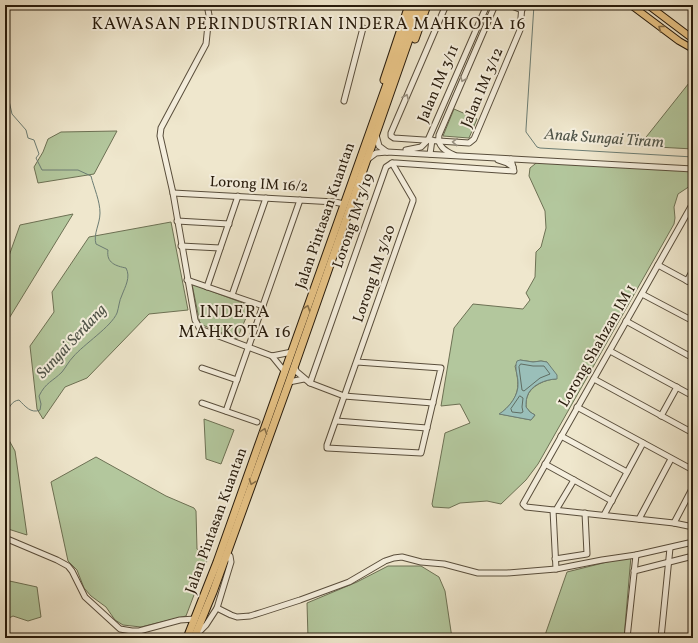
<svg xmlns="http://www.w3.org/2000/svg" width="698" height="643" viewBox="0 0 698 643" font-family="Vollkorn,serif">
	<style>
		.green { fill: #b3c79d; stroke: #6d7154; fill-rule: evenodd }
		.water { fill: #9abfb9; stroke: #6c7d74 }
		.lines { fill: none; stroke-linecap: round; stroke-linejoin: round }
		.shore { stroke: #606d62; stroke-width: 1 }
		.stream { stroke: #6c7d74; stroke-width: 1 }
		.minor-casing { stroke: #594e3c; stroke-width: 7 }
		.major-casing { stroke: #271b0c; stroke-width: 8 }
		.highway-casing { stroke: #271b0c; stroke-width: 9 }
		.minor { stroke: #f5efde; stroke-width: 5 }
		.major { stroke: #e8c486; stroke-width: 6 }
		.highway { stroke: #e8c486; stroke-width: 7 }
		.oneway { stroke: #887049 }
		.oneway2 { stroke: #989080 }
		.labels { text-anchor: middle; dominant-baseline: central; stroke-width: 4; stroke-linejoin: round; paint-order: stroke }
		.street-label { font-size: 15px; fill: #271b0c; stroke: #f5efde }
		.water-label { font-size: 16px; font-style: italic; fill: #4f5449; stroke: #f5efde }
		.quarter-label { font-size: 17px; letter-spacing: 1px; fill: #271b0c; stroke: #f5efde }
	</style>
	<rect width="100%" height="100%" fill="#efe7cd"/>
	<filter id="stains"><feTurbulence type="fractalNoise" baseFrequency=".005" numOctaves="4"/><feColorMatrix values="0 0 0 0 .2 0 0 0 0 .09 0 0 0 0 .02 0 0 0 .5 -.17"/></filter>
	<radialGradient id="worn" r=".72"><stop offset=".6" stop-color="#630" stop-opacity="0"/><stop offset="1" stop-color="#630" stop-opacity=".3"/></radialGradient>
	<g class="green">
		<path d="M693,78V149L639,146Z"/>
		<path d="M454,109L477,119L469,138L443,136Z"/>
		<path d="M117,131L94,174L38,183L34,167L43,152L48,139L61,132Z"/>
		<path d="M540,160L693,171V184L678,194L674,207L675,218L674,224L538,464L526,480L501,504L487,501L460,503L449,508L433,507L432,504L445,433L470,423L460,404L441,406L454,328L473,304L523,309L530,300L526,293L535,277L536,252L541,247L546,228L545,211L529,176L530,168ZM520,360L533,362L541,361L547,362L556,379C546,379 530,386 527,397C526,400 526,404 526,407L530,412L535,415L531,420L500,414C518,399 521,389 515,366Z"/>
		<path d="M73,214L5,325V267L20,225Z"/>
		<path d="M171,222L188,310L149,314L87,378L65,387L43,419L37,409L30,346L54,312L52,292L89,237Z"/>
		<path d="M192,284L251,306L237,339L200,324Z"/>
		<path d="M204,419L234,430L221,464L206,459Z"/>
		<path d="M5,433L15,451L27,535L5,528Z"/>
		<path d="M96,457L166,496L194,508L196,511L197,549L208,558L186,616L141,627L123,625L115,620L106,607L91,596L84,588L77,570L68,561L51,482Z"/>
		<path d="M631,556L624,638H544L567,572Z"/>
		<path d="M388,566H421L439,577L445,591L452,638H308L307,603L357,582Z"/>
		<path d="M5,580L37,587L41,617L28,621L13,616L5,620Z"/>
	</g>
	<path class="water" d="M520,360L533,362L541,361L547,362L557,375V379C546,379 530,385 527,397C526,400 526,404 526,407L530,412L535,415L531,420L499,414C509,408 519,395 518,383C518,375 514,368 517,361Z"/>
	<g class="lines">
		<g class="shore">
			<path d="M521,364L533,366H544L550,374L540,378L524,391L522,390L519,367Z"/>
			<path d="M520,396L523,398L522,407L523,412L521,413L512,412L511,409Z"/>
		</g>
		<g class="stream">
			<path d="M534,5L526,129V132L537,147L540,148L693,157"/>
			<path d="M5,83L12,114L26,130L28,138L34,140L39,154L36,158L42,170H78L91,176C94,188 100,201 100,213C100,224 93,234 96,244L108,250C106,263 116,266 126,268C131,277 125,287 122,295C119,301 119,307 117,313C111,327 84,344 73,357C69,361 66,367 62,372C52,382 46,382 39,396L41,404L40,410C31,414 25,406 19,400C11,401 10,408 5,413"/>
		</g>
		<g class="minor-casing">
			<g id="minor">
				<path d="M207,5L209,15L206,44L161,128L160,136L173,193L195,320L200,329L272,356L292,352"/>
				<path d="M446,5L391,133V136L394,138L469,143L474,139L520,30L522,5"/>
				<path d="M509,5L522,10"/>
				<path d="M344,101L363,28"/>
				<path d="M376,135L379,146L387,152"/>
				<path d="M406,150L421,147L428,140L487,5"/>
				<path d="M430,154L432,140"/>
				<path d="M454,155C445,151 437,146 439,135L495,5"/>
				<path d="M368,159L376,153L387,152L693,169"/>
				<path d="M498,160L507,163L513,167"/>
				<path d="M173,193L335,202L344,204"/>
				<path d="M693,203L523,504L526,507L674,523L693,527"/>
				<path d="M177,221L229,224"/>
				<path d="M181,246L220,248"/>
				<path d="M658,265L693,284"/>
				<path d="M187,280L263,306"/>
				<path d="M687,281L693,270"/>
				<path d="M207,287L238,196"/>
				<path d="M642,294L693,321"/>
				<path d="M232,295L266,198"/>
				<path d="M626,321L693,358"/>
				<path d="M610,351L693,396"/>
				<path d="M272,356L285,372"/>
				<path d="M357,362L441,368L421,453L327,448V445L413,201V199L392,163"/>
				<path d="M294,367L297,372L310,383L344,396L433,403"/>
				<path d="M202,368L237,380"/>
				<path d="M594,379L693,433"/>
				<path d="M289,382L304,379"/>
				<path d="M310,383L386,167L392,163H396L514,171L511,159"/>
				<path d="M202,403L257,422"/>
				<path d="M577,407L693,470"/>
				<path d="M226,411L300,200"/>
				<path d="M661,416L677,387"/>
				<path d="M336,421L427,428"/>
				<path d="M561,436L627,472"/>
				<path d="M545,464L612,501"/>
				<path d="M553,510L556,569"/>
				<path d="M556,510L574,480"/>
				<path d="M604,515L643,443"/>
				<path d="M639,519L671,459"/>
				<path d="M674,523L693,487"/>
				<path d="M5,538L57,560L68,566L72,571L85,597L120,629L132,631H139L180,620L195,619"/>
				<path d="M226,554L230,556L231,562L217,608L231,615L237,617L250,616L263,612L300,600L349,582L385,561L394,558L402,557L421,562L444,564L478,573H507L556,569L602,560L636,555L693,542"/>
				<path d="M555,559L587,554L585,513"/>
				<path d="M634,571L693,556"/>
				<path d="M197,634L206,625L217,608"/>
				<path d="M627,638L636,555"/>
				<path d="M661,638L670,548"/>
			</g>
		</g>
		<g class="major-casing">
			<g id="major">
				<path d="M631,5L679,41L693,49"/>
				<path d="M648,5L693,39"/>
			</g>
		</g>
		<g class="highway-casing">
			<g id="highway">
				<path d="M415,39L427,5"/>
				<path d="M384,80L409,5"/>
				<path d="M187,638L217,562L415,5"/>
				<path d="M194,638L213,592L289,382L421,5"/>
			</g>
		</g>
		<use href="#minor" class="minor"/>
		<use href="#major" class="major"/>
		<use href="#highway" class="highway"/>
	</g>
	<defs><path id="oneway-chevron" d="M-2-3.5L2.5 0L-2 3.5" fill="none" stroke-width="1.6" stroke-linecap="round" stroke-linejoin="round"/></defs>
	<g class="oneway">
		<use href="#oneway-chevron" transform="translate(661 28) rotate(-144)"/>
		<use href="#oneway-chevron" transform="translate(307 308) rotate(-71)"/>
		<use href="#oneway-chevron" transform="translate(264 431) rotate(-70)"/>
		<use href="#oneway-chevron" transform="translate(252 482) rotate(110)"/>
	</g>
	<g class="oneway2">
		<use href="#oneway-chevron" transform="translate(463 79) rotate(113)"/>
		<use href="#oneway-chevron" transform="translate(406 97) rotate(-67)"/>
		<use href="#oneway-chevron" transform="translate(455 142) rotate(-177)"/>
	</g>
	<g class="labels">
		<g class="street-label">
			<text transform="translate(439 84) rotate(-67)">Jalan IM 3/11</text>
			<text transform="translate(483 88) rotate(-67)">Jalan IM 3/12</text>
			<text transform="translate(259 185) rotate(3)">Lorong IM 16/2</text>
			<text transform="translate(326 216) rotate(-71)">Jalan Pintasan Kuantan</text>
			<text transform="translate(354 221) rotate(-71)">Lorong IM 3/19</text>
			<text transform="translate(375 274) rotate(-71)">Lorong IM 3/20</text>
			<text transform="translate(598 346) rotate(-60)">Lorong Shahzan IM 1</text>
			<text transform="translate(217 521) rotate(-70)">Jalan Pintasan Kuantan</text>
		</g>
		<g class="water-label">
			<text transform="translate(604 139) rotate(4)">Anak Sungai Tiram</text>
			<text transform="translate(72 342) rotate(-47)">Sungai Serdang</text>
		</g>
		<g class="quarter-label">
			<text x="309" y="24">KAWASAN PERINDUSTRIAN INDERA MAHKOTA 16</text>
			<text x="235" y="312">INDERA<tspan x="235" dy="20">MAHKOTA 16</tspan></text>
		</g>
	</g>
	<rect width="698" height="643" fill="none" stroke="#efe7cd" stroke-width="20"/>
	<rect x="6" y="6" width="686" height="631" fill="none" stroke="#271b0c" stroke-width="2"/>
	<rect x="10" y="10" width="678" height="623" fill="none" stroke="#271b0c"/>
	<rect width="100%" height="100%" filter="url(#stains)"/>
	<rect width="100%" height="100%" fill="url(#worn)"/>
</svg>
